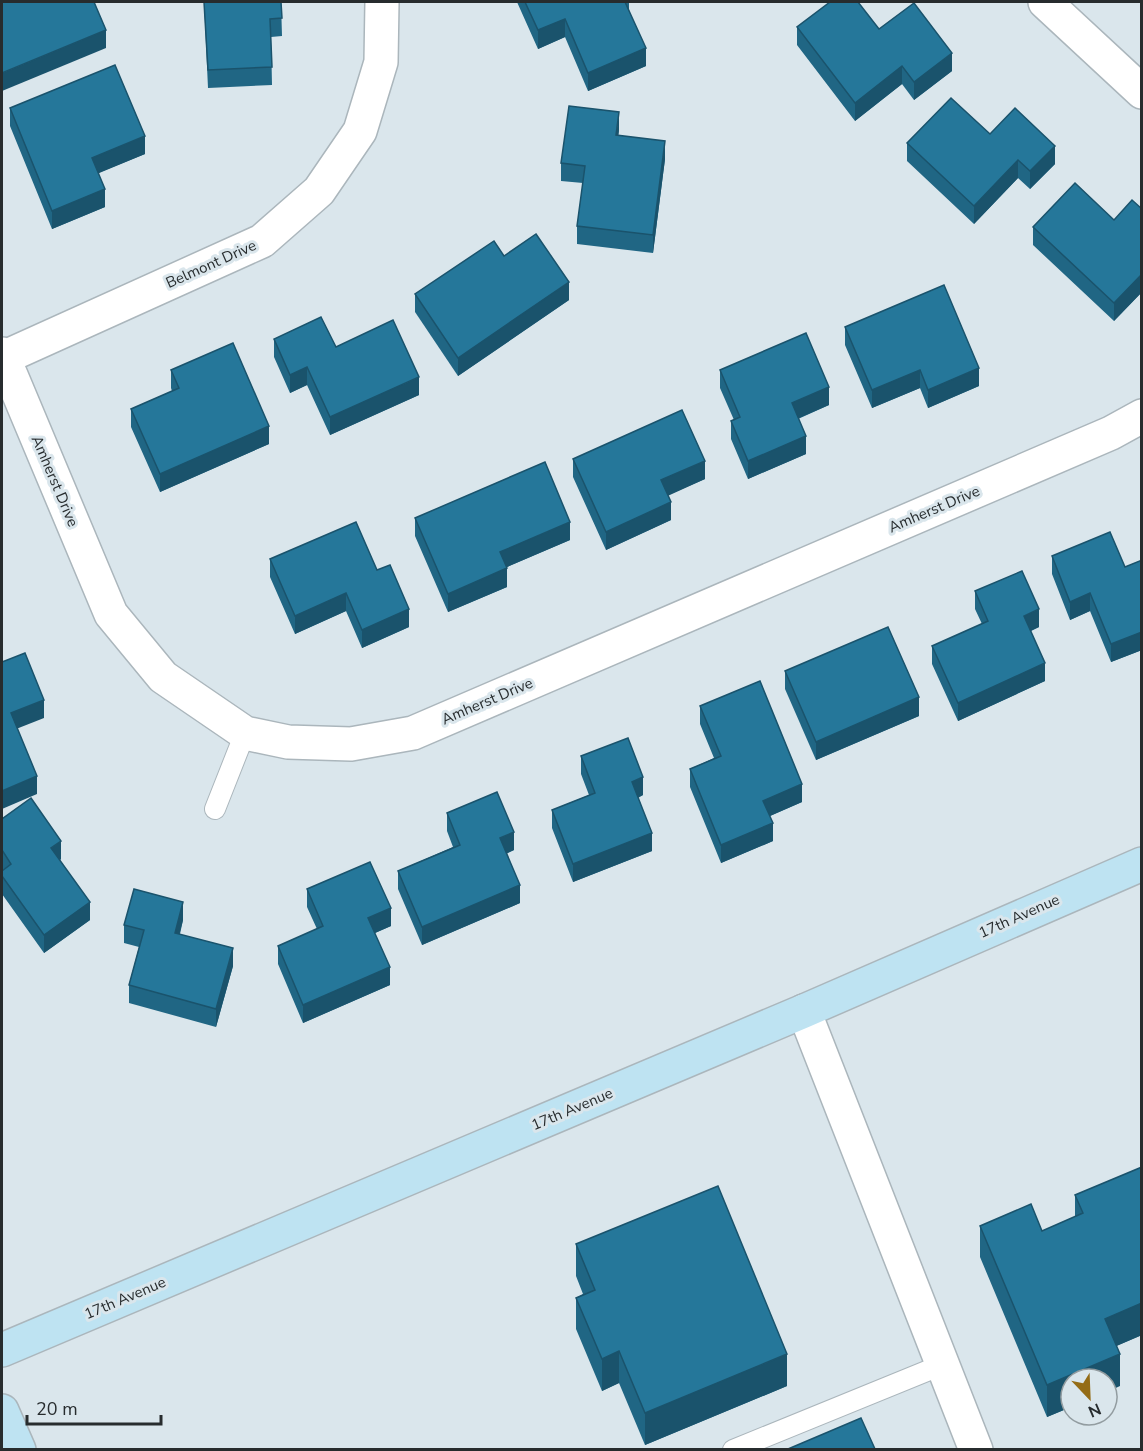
<svg xmlns="http://www.w3.org/2000/svg" width="1143" height="1451" viewBox="0 0 1143 1451" font-family="'Nunito Sans',sans-serif">
	<style>
		.lines { fill: none; stroke-linecap: round; stroke-linejoin: round }
		.service-casing { stroke: #abb6bc; stroke-width: 22 }
		.minor-casing { stroke: #abb6bc; stroke-width: 36 }
		.secondary-casing { stroke: #abb6bc; stroke-width: 36 }
		.service { stroke: #fff; stroke-width: 20 }
		.minor { stroke: #fff; stroke-width: 33 }
		.secondary { stroke: #bee3f2; stroke-width: 33 }
		.wall { fill: #206684 }
		.shaded-wall { fill: #1a536c }
		.building { fill: #25779a; stroke: #1a536c; stroke-width: 1.5 }
		.labels { text-anchor: middle; dominant-baseline: central; stroke-width: 6; stroke-linejoin: round; paint-order: stroke }
		.street-label { font-size: 15px; fill: #272c2e; stroke: #dae6ec }
	</style>
	<rect width="100%" height="100%" fill="#dae6ec"/>
	<g class="lines">
		<g class="service-casing">
			<g id="service">
				<path d="M215,809L245,733"/>
				<path d="M733,1450L944,1364"/>
			</g>
		</g>
		<g class="minor-casing">
			<g id="minor">
				<path d="M1045,2L1142,92"/>
				<path d="M2,354L111,614L163,677L245,733L288,742L351,744L413,733L1111,433L1142,416"/>
				<path d="M3,358L262,241L319,191L360,131L381,62L382,2"/>
				<path d="M804,1011L976,1450"/>
			</g>
		</g>
		<g class="secondary-casing">
			<g id="secondary">
				<path d="M2,1350L804,1011L1142,864"/>
				<path d="M2,1411L19,1450"/>
			</g>
		</g>
		<use href="#service" class="service"/>
		<use href="#minor" class="minor"/>
		<use href="#secondary" class="secondary"/>
	</g>
	<g class="wall">
		<path d="M204,2H281L282,36L271,37L272,85L208,88Z"/>
		<path d="M517,2H629V10L646,66L588,91L565,37L538,49Z"/>
		<path d="M797,27L879,29L952,71L914,100L902,84L855,121L797,45Z"/>
		<path d="M10,108L145,154L98,173L105,207L52,229L10,126Z"/>
		<path d="M619,130L618,136L665,159L653,253L577,244V226L583,183L561,181V163Z"/>
		<path d="M990,134L1055,164L1030,189L1018,178L974,224L907,161V143Z"/>
		<path d="M1142,209V292L1114,321L1033,245V227L1114,220Z"/>
		<path d="M504,256L569,300L458,376L415,312V294Z"/>
		<path d="M845,327L979,386L928,408L920,388L872,408L845,345Z"/>
		<path d="M274,339L336,347L419,395L330,435L307,385L290,393L274,357Z"/>
		<path d="M171,370L269,444L160,492L131,427V409L172,391L171,388Z"/>
		<path d="M720,370L829,405L798,419L806,454L748,479L731,439V421L734,420L720,388Z"/>
		<path d="M573,459L705,479L668,495L671,520L606,550L573,477Z"/>
		<path d="M415,518L570,540L507,567V587L448,612L415,536Z"/>
		<path d="M1052,556L1125,567L1142,560V650L1111,662L1090,611L1070,620L1052,574Z"/>
		<path d="M270,559L377,570L409,627L362,648L346,611L295,634L270,577Z"/>
		<path d="M975,591L1039,627L1031,631L1045,681L958,721L932,664V646L982,624L975,609Z"/>
		<path d="M785,671L919,716L816,760L785,689Z"/>
		<path d="M700,706L802,802L770,816L773,841L721,863L690,787V769L714,758L700,724Z"/>
		<path d="M581,756L643,795L638,798L652,851L573,882L552,828V810L589,795L581,774Z"/>
		<path d="M447,813L514,850L506,854L520,903L422,945L398,889V871L453,847L447,831Z"/>
		<path d="M2,819L61,859L60,860L90,920L44,953L2,894V871L3,870L2,868Z"/>
		<path d="M307,889L391,926L375,933L390,985L303,1023L278,964V946L317,929L307,907Z"/>
		<path d="M183,920L180,934L233,966L216,1027L129,1003V985L139,947L124,943V925Z"/>
		<path d="M1142,1167V1335L1116,1346L1120,1386L1071,1379V1407L1047,1417L980,1257V1226L1042,1231L1075,1217V1195Z"/>
		<path d="M576,1244L787,1386L645,1445L619,1383L602,1391L576,1329V1298L583,1294L576,1276Z"/>
	</g>
	<g class="shaded-wall">
		<path d="M565,19V37L538,49V30Z"/>
		<path d="M106,30V48L2,91V73Z"/>
		<path d="M646,48V66L588,91V73Z"/>
		<path d="M952,53V71L914,100V82Z"/>
		<path d="M902,66V84L855,121V103Z"/>
		<path d="M619,112V130L616,154V135Z"/>
		<path d="M145,136V154L92,176V158Z"/>
		<path d="M665,141V159L653,253V235Z"/>
		<path d="M1055,146V164L1030,189V171Z"/>
		<path d="M1018,160V178L974,224V206Z"/>
		<path d="M105,189V207L52,229V211Z"/>
		<path d="M1142,274V292L1114,321V303Z"/>
		<path d="M569,282V300L458,376V358Z"/>
		<path d="M307,367V385L290,393V375Z"/>
		<path d="M979,368V386L928,408V390Z"/>
		<path d="M920,370V388L872,408V390Z"/>
		<path d="M419,377V395L330,435V417Z"/>
		<path d="M829,387V405L792,421V403Z"/>
		<path d="M269,426V444L160,492V474Z"/>
		<path d="M806,436V454L748,479V461Z"/>
		<path d="M705,461V479L661,499V480Z"/>
		<path d="M671,502V520L606,550V532Z"/>
		<path d="M570,522V540L500,570V552Z"/>
		<path d="M507,568V587L448,612V594Z"/>
		<path d="M346,593V611L295,634V616Z"/>
		<path d="M1090,593V611L1070,620V602Z"/>
		<path d="M409,609V627L362,648V630Z"/>
		<path d="M1039,609V627L1024,634V616Z"/>
		<path d="M1142,632V650L1111,662V644Z"/>
		<path d="M1045,663V681L958,721V703Z"/>
		<path d="M919,697V716L816,760V742Z"/>
		<path d="M44,700V718L11,731V713Z"/>
		<path d="M37,776V794L2,809V791Z"/>
		<path d="M643,777V795L632,800V782Z"/>
		<path d="M802,784V802L763,819V801Z"/>
		<path d="M773,823V841L721,863V845Z"/>
		<path d="M514,832V850L500,856V838Z"/>
		<path d="M652,833V851L573,882V864Z"/>
		<path d="M61,841V859L51,866V848Z"/>
		<path d="M520,885V903L422,945V927Z"/>
		<path d="M90,902V920L44,953V935Z"/>
		<path d="M183,902V920L175,951V933Z"/>
		<path d="M391,908V926L368,936V918Z"/>
		<path d="M233,948V966L216,1027V1009Z"/>
		<path d="M390,967V985L303,1023V1005Z"/>
		<path d="M1142,1303V1335L1105,1351V1319Z"/>
		<path d="M619,1351V1383L602,1391V1359Z"/>
		<path d="M787,1354V1386L645,1445V1413Z"/>
		<path d="M1120,1354V1386L1107,1392V1379H1071V1407L1047,1417V1385Z"/>
	</g>
	<g class="building">
		<path d="M2,2H94L106,30L2,73Z"/>
		<path d="M204,2H281L282,18L270,19L272,67L208,70Z"/>
		<path d="M525,2H625L646,48L588,73L565,19L538,30Z"/>
		<path d="M830,2H858L879,29L914,3L952,53L914,82L902,66L855,103L797,27Z"/>
		<path d="M115,65L145,136L92,158L105,189L52,211L10,108Z"/>
		<path d="M951,98L990,134L1015,108L1055,146L1030,171L1018,160L974,206L907,143Z"/>
		<path d="M569,106L619,112L616,135L665,141L653,235L577,226L585,166L561,163Z"/>
		<path d="M1075,183L1114,220L1132,200L1142,209V274L1114,303L1033,227Z"/>
		<path d="M536,234L569,282L458,358L415,294L494,241L504,256Z"/>
		<path d="M944,285L979,368L928,390L920,370L872,390L845,327Z"/>
		<path d="M321,317L336,347L393,320L419,377L330,417L307,367L290,375L274,339Z"/>
		<path d="M806,333L829,387L792,403L806,436L748,461L731,421L740,417L720,370Z"/>
		<path d="M233,343L269,426L160,474L131,409L179,388L171,370Z"/>
		<path d="M682,410L705,461L661,480L671,502L606,532L573,459Z"/>
		<path d="M545,462L570,522L500,552L507,568L448,594L415,518Z"/>
		<path d="M356,522L377,570L390,565L409,609L362,630L346,593L295,616L270,559Z"/>
		<path d="M1110,532L1125,567L1142,560V632L1111,644L1090,593L1070,602L1052,556Z"/>
		<path d="M1022,571L1039,609L1024,616L1045,663L958,703L932,646L988,621L975,591Z"/>
		<path d="M888,627L919,697L816,742L785,671Z"/>
		<path d="M25,653L44,700L11,713L37,776L2,791V662Z"/>
		<path d="M760,681L802,784L763,801L773,823L721,845L690,769L721,756L700,706Z"/>
		<path d="M628,738L643,777L632,782L652,833L573,864L552,810L595,793L581,756Z"/>
		<path d="M497,792L514,832L500,838L520,885L422,927L398,871L460,845L447,813Z"/>
		<path d="M31,798L61,841L51,848L90,902L44,935L2,876V871L11,864L2,850V819Z"/>
		<path d="M370,862L391,908L368,918L390,967L303,1005L278,946L323,926L307,889Z"/>
		<path d="M134,889L183,902L175,933L233,948L216,1009L129,985L144,930L124,925Z"/>
		<path d="M1142,1167V1303L1105,1319L1120,1354L1047,1385L980,1226L1031,1204L1042,1231L1083,1213L1075,1195Z"/>
		<path d="M718,1186L787,1354L645,1413L619,1351L602,1359L576,1298L595,1290L576,1244Z"/>
		<path d="M861,1418L875,1449H788Z"/>
	</g>
	<g class="labels">
		<g class="street-label">
			<text transform="translate(211 264) rotate(-24)">Belmont Drive</text>
			<text transform="translate(55 481) rotate(67)">Amherst Drive</text>
			<text transform="translate(934 509) rotate(-23)">Amherst Drive</text>
			<text transform="translate(487 701) rotate(-23)">Amherst Drive</text>
			<text transform="translate(1019 916) rotate(-24)">17th Avenue</text>
			<text transform="translate(572 1109) rotate(-23)">17th Avenue</text>
			<text transform="translate(125 1298) rotate(-23)">17th Avenue</text>
		</g>
	</g>
	<rect width="1143" height="1451" fill="none" stroke="#272c2e" stroke-width="6"/>
	<g transform="translate(1089 1397) rotate(157)"><circle r="28" fill="#dae6ec" stroke="#929ca0" stroke-width="1.5"/>
	<path d="M0-4.5L10 22L0 15L-10 22Z" fill="#946c16"/>
	<text y="-9" font-size="16" font-weight="bold" text-anchor="middle" fill="#272c2e">N</text>
	</g>
	<path d="M27 1415v9h134v-9" fill="none" stroke="#272c2e" stroke-width="3"/>
	<text x="36" y="1415" font-size="18" fill="#272c2e" stroke="#dae6ec" stroke-width="4.5" paint-order="stroke">20 m</text>
</svg>
